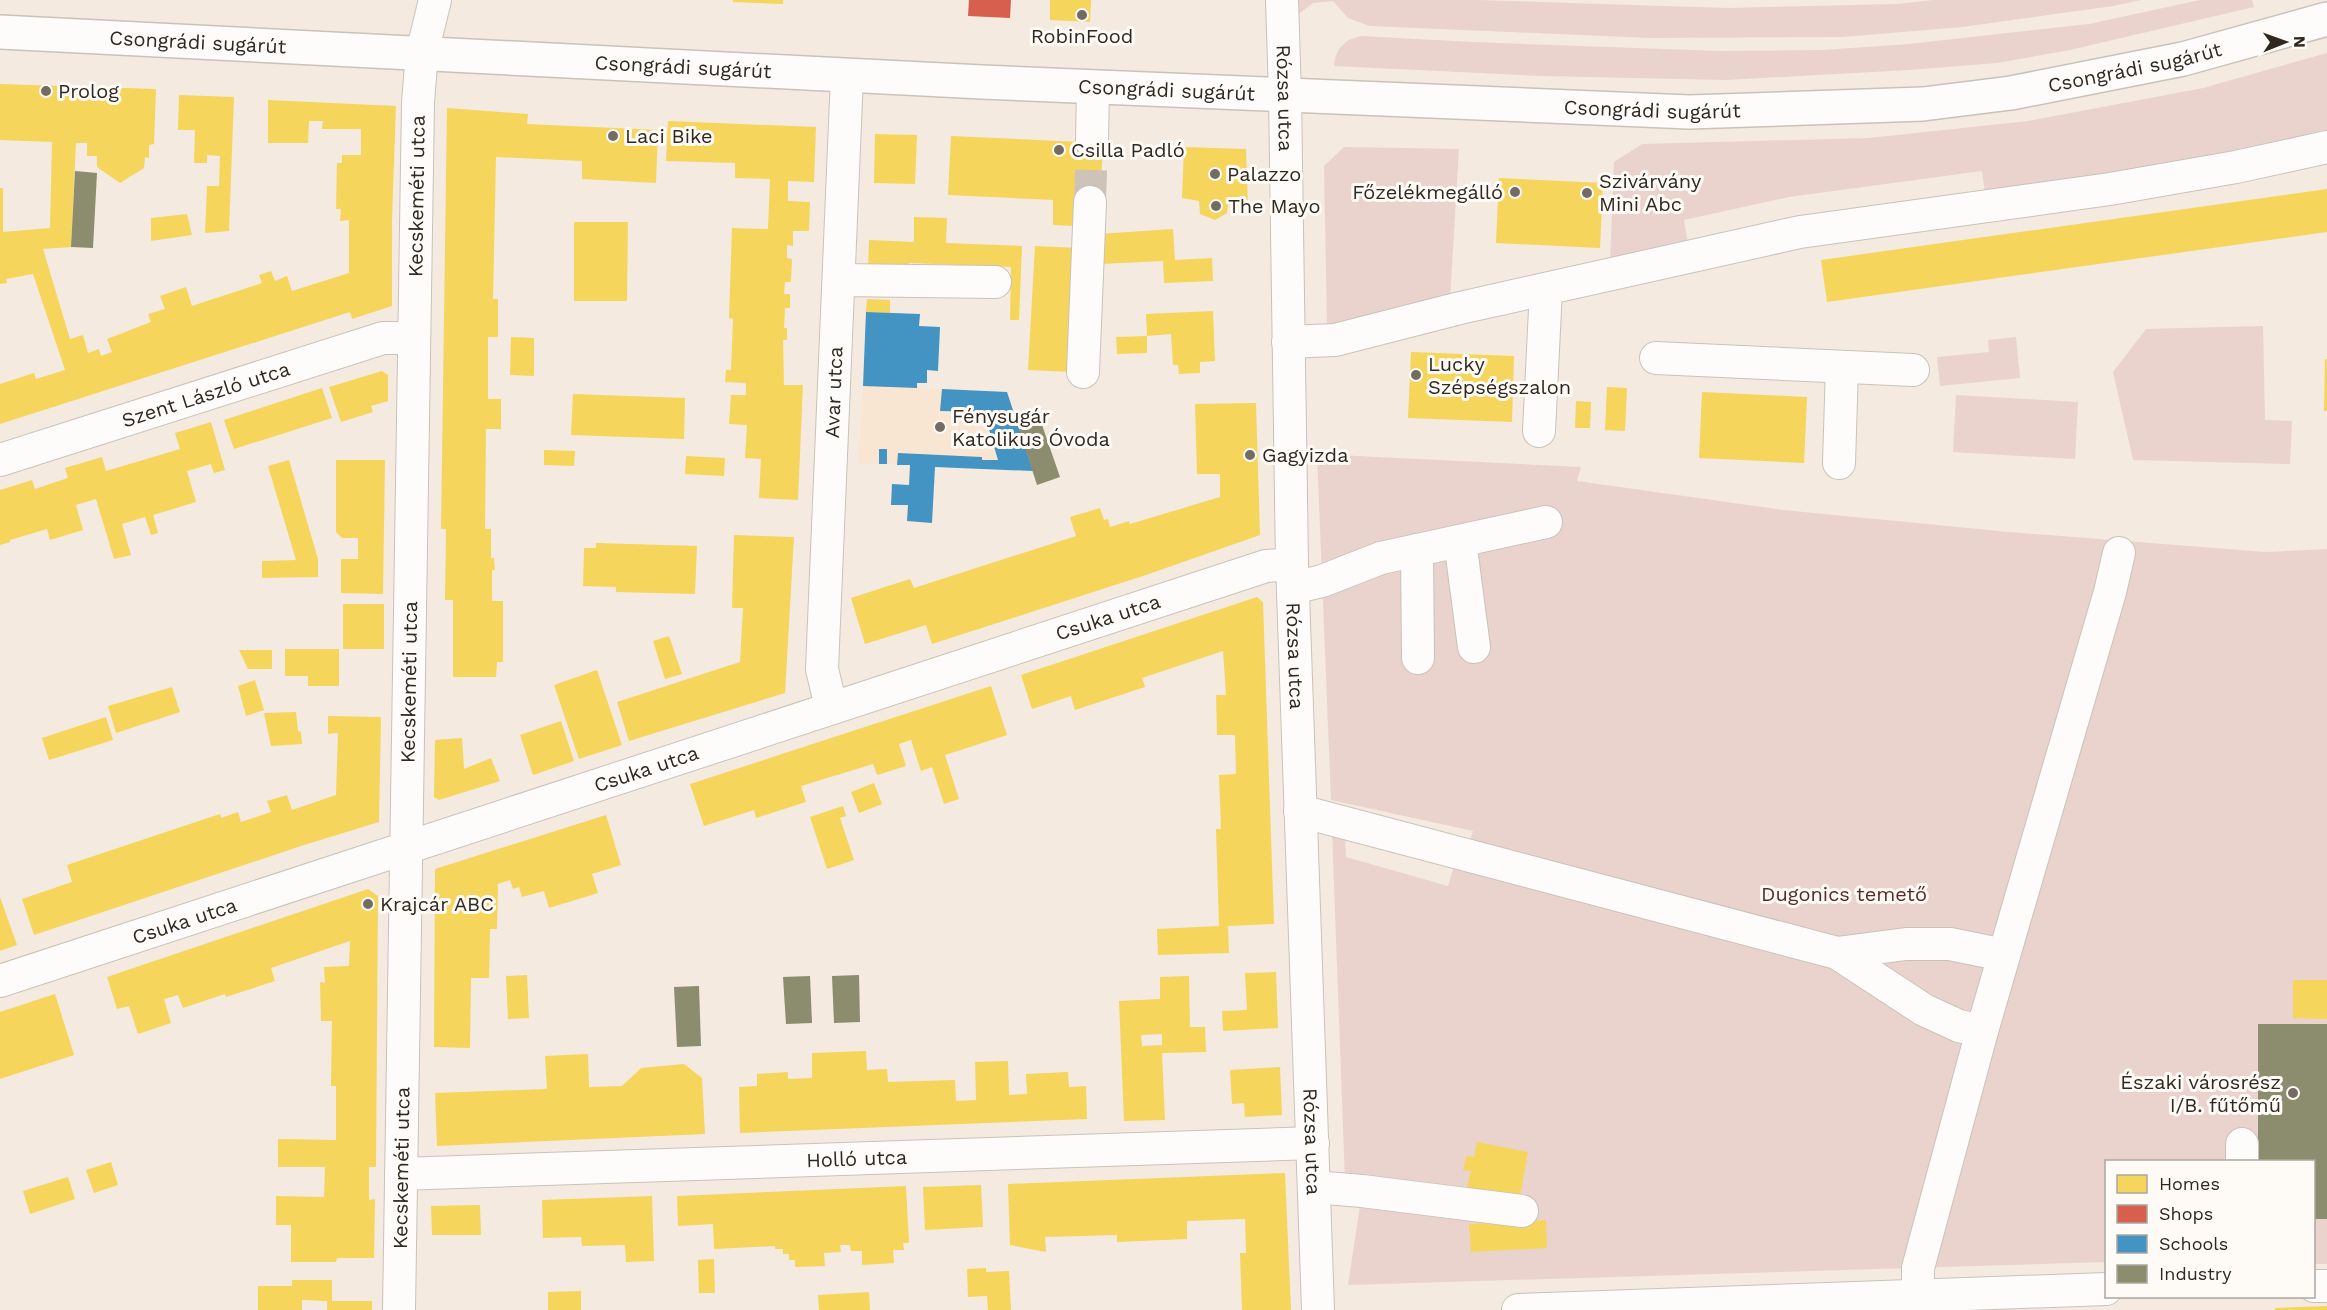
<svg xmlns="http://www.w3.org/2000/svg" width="2327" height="1310" viewBox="0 0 2327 1310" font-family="'Work Sans',sans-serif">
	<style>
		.built { fill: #f8e6d2 }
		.green { fill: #ead3cd }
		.homes { fill: #f6d55c; fill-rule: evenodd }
		.shops { fill: #d6604d }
		.schools { fill: #4393c3 }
		.industry { fill: #8c8c6e }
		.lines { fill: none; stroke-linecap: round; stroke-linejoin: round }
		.minor-tunnel { stroke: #cdc3b9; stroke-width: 32; stroke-dasharray: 32 16; stroke-linecap: butt }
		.minor-casing { stroke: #cac2ba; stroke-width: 34 }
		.major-casing { stroke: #cac2ba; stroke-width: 36 }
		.minor { stroke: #fdfcfa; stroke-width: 32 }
		.major { stroke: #fdfcfa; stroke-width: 33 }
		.poi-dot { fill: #746c63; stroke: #fefaf6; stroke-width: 2 }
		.labels { text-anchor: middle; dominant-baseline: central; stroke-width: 6; stroke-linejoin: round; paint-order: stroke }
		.poi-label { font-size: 20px; fill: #2f2820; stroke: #fefaf6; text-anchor: start }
		.street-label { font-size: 20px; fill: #2f2820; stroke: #fefaf6 }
		.park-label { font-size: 20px; fill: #582827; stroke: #fefaf6 }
	</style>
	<rect width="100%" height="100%" fill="#f4eadf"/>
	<path class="built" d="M863,386L1007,392L1033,471L858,463Z"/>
	<g class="green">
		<path d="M1296,0H1479L1728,8L1897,4L1933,0H2141L2113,6L1962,27L1842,37L1649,38L1370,26L1348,18L1333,1L1313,3L1297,15Z"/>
		<path d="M2200,0H2252L2254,7L2070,50L1997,63L1909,70L1726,80L1541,76L1334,66C1335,49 1345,39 1361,36L1472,42L1720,51L1823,50L1909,44L2089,24Z"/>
		<path d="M2327,53V131L2219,155L1985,194L1982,171L1789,197L1684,220L1688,244L1610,262L1614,162L1642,144L1869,138L2028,121L2203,88Z"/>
		<path d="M1344,147L1459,149L1450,299L1327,326L1324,166Z"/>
		<path d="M2263,326L2265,420L2292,421L2290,464L2133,460L2113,372L2146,329Z"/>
		<path d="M2016,337L2020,378L1940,386L1937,357L1989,352L1988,340Z"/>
		<path d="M1956,395L2078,402L2075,459L1953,452Z"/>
		<path d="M1317,454L1581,467L1577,481L1783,510L2009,532L2266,552L2327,549V1264H2314V1162H2106V1262L1348,1285L1363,1186L1345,1181L1332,831L1345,835L1346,857L1448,886L1456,860L1465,856L1473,831L1331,800Z"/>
	</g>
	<g class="homes">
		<path d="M733,0H783V4L733,2Z"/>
		<path d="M1050,0H1091L1090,22L1050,20Z"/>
		<path d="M0,84L156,89L154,144L149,145V158L145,157L144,168L120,183L97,167V156H87V143H76L71,247L43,249L70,339L83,335L88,353L99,349L101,356L112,352L107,339L151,322L148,314L165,309L160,296L186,287L192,306L262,283L259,275L271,271L275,281L287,276L292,291L349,273V220L340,221L341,209H336L337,163H342V155H361V129H322L323,121H309L308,143H268V100L396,106L392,219V306L352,319L350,312L0,424V384L34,373L36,379L65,370L33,274L6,279L7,283L0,284V188H3V232L50,228L52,142L0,140Z"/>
		<path d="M179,95L234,97L229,231L205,233L207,186H219L220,156L207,155V163H194L195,130H178Z"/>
		<path d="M447,108L528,114L527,124L658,130L656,183L582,179V161L496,157L493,299H498V337H488V399H501V429H486L485,529H491V558H494L495,570H492V601H503V662H497L496,677H453V600H445L446,529H441Z"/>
		<path d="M668,121L816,127L814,182L788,181V201L810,202L809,231H793V246L787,245V258L792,259L791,282H785L784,294H790V308H785L784,328H787V340H783L784,385H803L798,500L759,498L761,459L745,458L747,425L729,424L731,395H746V383L725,382L726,370H731L733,319L729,318L732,228L768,229L770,179L735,178V163L666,161Z"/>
		<path d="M875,134L917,135L915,184L874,183Z"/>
		<path d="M951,136L1103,143L1100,203L1074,226L1053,225V200L948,195Z"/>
		<path d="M1184,147L1246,149L1248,205H1228L1227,213L1215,220L1200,214L1199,201L1182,198Z"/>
		<path d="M1499,178L1603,183L1600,248L1496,243Z"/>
		<path d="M2327,189V232L1827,302L1821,260Z"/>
		<path d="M187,214L192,235L151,241V218Z"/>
		<path d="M914,217L947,218L946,243L1022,246L1019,320H1010L1011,267L909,263V273L868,271L869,240L914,242Z"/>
		<path d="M574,222H628L627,301H574Z"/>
		<path d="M1173,229L1175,260L1212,258L1213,281L1164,283L1163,261L1100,264L1099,234Z"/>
		<path d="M1035,246L1078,248L1072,372L1028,370Z"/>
		<path d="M867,299L890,300V313L866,312Z"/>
		<path d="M1213,311L1215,361L1200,362V373L1179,374L1178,365H1173L1171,334L1147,336L1146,314Z"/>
		<path d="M1147,336V353L1117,354L1116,337Z"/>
		<path d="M511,337L534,338V376L510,375Z"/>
		<path d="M1411,352L1514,356L1512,422L1408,418Z"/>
		<path d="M2325,359H2327V411H2324Z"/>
		<path d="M382,371L388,375V401L371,406L373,412L341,422L329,387Z"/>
		<path d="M1607,387L1627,388L1625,431L1605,430Z"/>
		<path d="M322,388L332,418L234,449L224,420Z"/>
		<path d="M1702,392L1807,397L1804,463L1699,458Z"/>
		<path d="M573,394L685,398L684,439L571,435Z"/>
		<path d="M1576,401L1591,402L1590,428H1575Z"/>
		<path d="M1256,403L1260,535L1146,575L932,644L926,625L865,644L851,598L910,579L914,588L1076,536L1070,517L1100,508L1104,520L1108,519L1110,527L1129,521L1130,524L1220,497V474H1197L1195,404Z"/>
		<path d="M211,422L225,470L214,473L211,464L187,471L196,502L153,515L158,533L151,535L145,517L122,524L131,555L114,559L96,499L76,505L83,530L50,540L47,529L10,540V542L0,545V490L32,480L35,489L68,478L65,468L102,457L106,471L180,449L175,433Z"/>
		<path d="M544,450L575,451L574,466L544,465Z"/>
		<path d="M686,456L725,458L724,476L685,474Z"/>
		<path d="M289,460L318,559V577L262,578V561L296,560L268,466Z"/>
		<path d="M336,460H385L383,594L341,593V559H358V538H342L336,532Z"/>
		<path d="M734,535L794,537L785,693L629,741L617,702L740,662L743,608H732Z"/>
		<path d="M596,543L697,546L695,594L616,592V587L583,586L584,548H596Z"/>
		<path d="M1257,597L1263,602L1274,924L1228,926L1229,953L1158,955L1157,929L1219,926L1216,829H1221L1219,775L1236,774L1235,735H1217L1216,695H1226L1223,651L1142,678L1145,687L1075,710L1071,696L1032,709L1021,675Z"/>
		<rect x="343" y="604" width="41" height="45"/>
		<path d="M669,636L682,674L665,679L653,641Z"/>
		<path d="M285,649H339V686H308V676H285Z"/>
		<path d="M239,650H272V669H248Z"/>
		<path d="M597,670L622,745L579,759L554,685Z"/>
		<path d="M255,680L264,710L246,716L238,686Z"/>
		<path d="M991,686L1007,735L945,755L959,799L944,804L932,767L921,771L911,740L899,744L906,766L877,775L873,764L801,786L806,802L756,818L754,810L704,826L690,784Z"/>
		<path d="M172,687L180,712L116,733L108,706Z"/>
		<path d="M296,712L298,731L301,732L302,744L271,746L264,713Z"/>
		<path d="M328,716L381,717L379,822L304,845L34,935L22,899L72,882L67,865L220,814L221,818L238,812L241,822L271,812L267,801L287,795L292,810L336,795L338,733L328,734Z"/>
		<path d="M106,717L113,740L49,760L42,738Z"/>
		<path d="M561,721L574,761L533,775L520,735Z"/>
		<path d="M462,738L464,769L491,758L500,781L439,800L434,797L435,740Z"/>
		<path d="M874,783L882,804L859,813L851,792Z"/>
		<path d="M843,806L846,816L840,818L854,860L827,869L810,817Z"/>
		<path d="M606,815L621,865L592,874L598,893L549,908L544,891L522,897L519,887L513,889L510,880L498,884L497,929H490L489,978H471L470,1048L434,1047L435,869Z"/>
		<path d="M368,889L378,896L376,1167H369V1200L375,1199L374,1258H337L336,1262H291V1225H276V1196L324,1197L325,1167H278V1139L336,1140V1086H331L332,1021H321L320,982L325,983L324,967L349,966L350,941L271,968L275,981L226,997L225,994L183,1008L178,995L164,999L171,1023L138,1034L129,1006L117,1009L107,977Z"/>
		<path d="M0,897L17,945L0,951Z"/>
		<path d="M1276,972L1278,1028L1223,1031L1222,1011L1247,1010L1245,973Z"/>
		<path d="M527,975L529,1018L508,1019L506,976Z"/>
		<path d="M1189,976L1190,1027H1205L1206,1052L1162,1053L1165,1120L1124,1121L1119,1001L1160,999V977ZM1162,1034V1045L1142,1046L1141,1035Z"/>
		<path d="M2293,980H2327V1019L2293,1018Z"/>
		<path d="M55,994L74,1055L0,1079V1012Z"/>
		<path d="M866,1051L867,1070L887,1069L888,1082L955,1080L956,1101L976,1100L975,1062L1008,1061L1009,1095L1027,1094L1026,1074L1068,1072L1069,1087L1086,1086L1087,1119L740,1133L739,1087L757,1086V1074L788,1072V1079L812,1078V1053Z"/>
		<path d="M588,1054L589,1087L622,1086L641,1068L684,1064L702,1078L705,1134L437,1146L435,1093L547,1089L545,1056Z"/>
		<path d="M1280,1067L1282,1115L1245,1117L1244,1103L1232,1104L1230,1070Z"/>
		<path d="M1477,1142L1528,1152L1520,1197L1467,1187L1471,1171L1463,1170L1466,1156L1474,1157Z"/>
		<path d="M111,1162L118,1185L94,1193L86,1170Z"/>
		<path d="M1285,1173L1291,1310H1242L1240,1253H1246L1245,1219L1187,1221V1239L1117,1242V1235L1045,1237L1046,1252L1010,1245L1008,1184Z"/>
		<path d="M68,1177L75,1199L30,1214L23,1191Z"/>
		<path d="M981,1185L983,1227L925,1230L923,1187Z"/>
		<path d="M906,1186L909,1243H903L904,1250H893L894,1263L862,1265V1251H851L850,1245H840L841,1252L824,1253L825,1266L795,1267V1260H789V1254H783V1249H775V1246L714,1249L713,1224L678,1226L677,1196Z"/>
		<path d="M652,1196L654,1261L626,1262L625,1245L582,1246L581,1237L543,1238L542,1200Z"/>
		<path d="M480,1205L481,1235H432L431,1206Z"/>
		<path d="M1546,1220L1547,1248L1471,1252L1469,1224Z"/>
		<path d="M714,1259L715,1293H699L698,1260Z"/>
		<path d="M986,1268V1272L1009,1271L1011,1310H988L987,1296L968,1297L967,1269Z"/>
		<path d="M292,1280H332V1301H372V1310H327V1301L302,1300V1310H258V1286H292Z"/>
		<path d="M581,1291V1310H548V1292Z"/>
		<path d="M869,1292L870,1310H819L818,1295Z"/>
		<path d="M2327,1306V1310H2275V1308Z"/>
	</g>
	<path class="shops" d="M969,0H1011L1010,18L968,16Z"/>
	<g class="schools">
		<path d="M866,312L920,314L919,326L940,327L938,371L927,370V383H917V388L863,386Z"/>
		<path d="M942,389L1007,392L1033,471L935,467L932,523L907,521L908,505H891L892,484L909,485L910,465H897L898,453L982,457V460H998L984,412L940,411Z"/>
		<rect x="879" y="449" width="8" height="15"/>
	</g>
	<g class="industry">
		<path d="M75,171L97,173L93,248L71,247Z"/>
		<path d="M1041,422L1060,477L1037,485L1019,429Z"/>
		<path d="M859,975L860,1022L834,1023L832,976Z"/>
		<path d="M810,976L812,1023L786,1024L783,977Z"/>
		<path d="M699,986L701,1046L677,1047L674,987Z"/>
		<path d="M2258,1024H2327V1219H2314V1162H2258Z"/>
	</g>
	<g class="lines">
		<path class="minor-tunnel" d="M1090,202L1092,142"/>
		<g class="minor-casing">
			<g id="minor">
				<path id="s1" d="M1282,0L1285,95L1292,564L1318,1310"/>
				<path d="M1092,142L1093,87"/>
				<path d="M839,280L995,282"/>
				<path d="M1288,342L1335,340L1460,308L1800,232L2110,189L2236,167L2327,147"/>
				<path d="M1656,358L1913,370"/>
				<path d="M1083,372L1090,202"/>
				<path d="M1539,431L1546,289"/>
				<path id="s2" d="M0,460L383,338H414"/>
				<path d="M1839,463L1842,367"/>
				<path d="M1460,541L1474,647"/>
				<path d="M1417,550L1418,658"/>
				<path d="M1293,588L1322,581L1381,558L1546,522"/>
				<path id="s3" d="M831,707L822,669L847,76"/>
				<path d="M1300,811L1837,953L1924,1010L1959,1026L1982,1031"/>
				<path d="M1837,953L1906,944H1950L2004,955"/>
				<path id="s4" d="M0,981C423,844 844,702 1266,566L1292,564"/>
				<path d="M2242,1144V1162"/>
				<path id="s5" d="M401,1174L1313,1143"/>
				<path d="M1314,1187L1362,1191L1522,1211"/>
				<path d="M2314,1286H2327"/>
				<path d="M1918,1296V1268L1982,1031L2110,592L2119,553"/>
				<path id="s6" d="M399,1310L418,102L422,53L435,0"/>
				<path d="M1518,1310L2106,1289"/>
			</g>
		</g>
		<g class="major-casing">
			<g id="major">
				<path id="s7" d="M0,32L982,82L1689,112L1923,104L2011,93L2183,59L2327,19"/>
			</g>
		</g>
		<use href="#minor" class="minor"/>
		<use href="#major" class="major"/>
	</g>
	<g class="poi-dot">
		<circle cx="1082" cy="15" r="6"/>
		<circle cx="46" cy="91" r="6"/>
		<circle cx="613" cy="136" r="6"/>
		<circle cx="1059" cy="150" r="6"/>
		<circle cx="1215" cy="174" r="6"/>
		<circle cx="1515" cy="192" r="6"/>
		<circle cx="1587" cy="193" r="6"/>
		<circle cx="1216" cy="206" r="6"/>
		<circle cx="1416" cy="375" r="6"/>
		<circle cx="940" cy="427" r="6"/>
		<circle cx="1250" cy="455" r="6"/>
		<circle cx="368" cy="904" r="6"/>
		<circle cx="2293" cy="1093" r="6"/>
	</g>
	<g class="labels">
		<g class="poi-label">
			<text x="1082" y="36" text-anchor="middle">RobinFood</text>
			<text x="58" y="91">Prolog</text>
			<text x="625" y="136">Laci Bike</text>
			<text x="1071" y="150">Csilla Padló</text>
			<text x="1227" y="174">Palazzo</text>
			<text x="1599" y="181">Szivárvány<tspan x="1599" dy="23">Mini Abc</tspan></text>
			<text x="1503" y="192" text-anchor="end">Főzelékmegálló</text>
			<text x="1228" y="206">The Mayo</text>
			<text x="1428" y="364">Lucky<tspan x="1428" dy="23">Szépségszalon</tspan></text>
			<text x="952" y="416">Fénysugár<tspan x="952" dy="23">Katolikus Óvoda</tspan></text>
			<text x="1262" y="455">Gagyizda</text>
			<text x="380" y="904">Krajcár ABC</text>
			<text x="2281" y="1082" text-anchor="end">Északi városrész<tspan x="2281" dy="23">I/B. fűtőmű</tspan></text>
		</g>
		<g class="street-label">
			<text stroke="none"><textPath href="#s7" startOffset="198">Csongrádi sugárút</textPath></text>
			<text stroke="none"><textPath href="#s7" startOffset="684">Csongrádi sugárút</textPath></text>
			<text stroke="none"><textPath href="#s7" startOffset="2140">Csongrádi sugárút</textPath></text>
			<text stroke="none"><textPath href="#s7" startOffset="1168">Csongrádi sugárút</textPath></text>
			<text stroke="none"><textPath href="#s1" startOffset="98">Rózsa utca</textPath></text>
			<text stroke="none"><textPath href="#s7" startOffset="1654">Csongrádi sugárút</textPath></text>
			<text stroke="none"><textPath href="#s6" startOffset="1114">Kecskeméti utca</textPath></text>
			<text stroke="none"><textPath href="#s3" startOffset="316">Avar utca</textPath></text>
			<text stroke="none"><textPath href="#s2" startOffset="216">Szent László utca</textPath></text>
			<text stroke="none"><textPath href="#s4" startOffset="1166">Csuka utca</textPath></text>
			<text stroke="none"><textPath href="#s1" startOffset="656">Rózsa utca</textPath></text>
			<text stroke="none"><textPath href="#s6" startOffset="628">Kecskeméti utca</textPath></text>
			<text stroke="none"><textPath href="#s4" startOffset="680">Csuka utca</textPath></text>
			<text stroke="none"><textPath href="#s4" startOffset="194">Csuka utca</textPath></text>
			<text stroke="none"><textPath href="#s1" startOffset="1142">Rózsa utca</textPath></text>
			<text stroke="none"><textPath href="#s5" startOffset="456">Holló utca</textPath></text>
			<text stroke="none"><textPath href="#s6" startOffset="142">Kecskeméti utca</textPath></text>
		</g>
		<g class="park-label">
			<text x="1844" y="894">Dugonics temető</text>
		</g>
	</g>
	<rect x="2105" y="1160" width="210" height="138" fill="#fefaf6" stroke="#aba6a0" stroke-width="1.5"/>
	<rect x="2117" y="1175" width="30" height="18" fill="#f6d55c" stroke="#aba6a0" stroke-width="1.5"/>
	<text x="2159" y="1190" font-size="18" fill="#2f2820">Homes</text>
	<rect x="2117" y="1205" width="30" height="18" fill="#d6604d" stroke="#aba6a0" stroke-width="1.5"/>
	<text x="2159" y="1220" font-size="18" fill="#2f2820">Shops</text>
	<rect x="2117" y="1235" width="30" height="18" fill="#4393c3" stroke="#aba6a0" stroke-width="1.5"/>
	<text x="2159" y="1250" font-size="18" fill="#2f2820">Schools</text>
	<rect x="2117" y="1265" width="30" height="18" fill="#8c8c6e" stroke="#aba6a0" stroke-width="1.5"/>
	<text x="2159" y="1280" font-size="18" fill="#2f2820">Industry</text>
	<g transform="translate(2285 42) rotate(89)" stroke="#fefaf6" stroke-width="4.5" paint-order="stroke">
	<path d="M0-4.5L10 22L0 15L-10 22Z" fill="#2f2820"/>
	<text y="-9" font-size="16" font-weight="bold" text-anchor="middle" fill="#2f2820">N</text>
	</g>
</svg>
